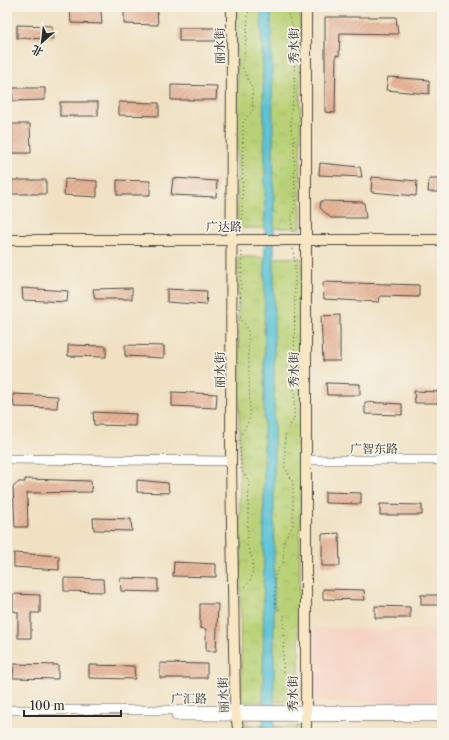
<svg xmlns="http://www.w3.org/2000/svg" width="449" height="740" viewBox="0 0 449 740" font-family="'Libre Caslon Text','Noto Serif SC',serif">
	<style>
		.built { fill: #f6d2c3 }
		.park { fill: url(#park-crowns); stroke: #727e50 }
		.water { fill: #5cc4d8; stroke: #447882 }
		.building { fill: url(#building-hatch) }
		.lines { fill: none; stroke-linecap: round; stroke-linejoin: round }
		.tertiary-casing { stroke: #494642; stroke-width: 10 }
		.secondary-casing { stroke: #494642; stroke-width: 12 }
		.path { stroke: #494642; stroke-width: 1; stroke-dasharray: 1 3; stroke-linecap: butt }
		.tertiary { stroke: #fff; stroke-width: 9 }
		.secondary { stroke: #f9e7c3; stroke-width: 10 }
		.labels { text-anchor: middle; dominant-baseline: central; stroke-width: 3.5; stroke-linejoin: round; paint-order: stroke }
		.street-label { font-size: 12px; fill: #2b2b2b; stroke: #f7f3e8 }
	</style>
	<defs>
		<pattern id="park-crowns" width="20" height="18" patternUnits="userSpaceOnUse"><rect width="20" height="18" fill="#b9d176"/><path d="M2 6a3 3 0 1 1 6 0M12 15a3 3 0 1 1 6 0" fill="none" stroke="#9fb466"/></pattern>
		<pattern id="building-hatch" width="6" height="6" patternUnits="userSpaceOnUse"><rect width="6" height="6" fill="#e6b497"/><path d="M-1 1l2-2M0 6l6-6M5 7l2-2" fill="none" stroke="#c59b82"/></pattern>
	</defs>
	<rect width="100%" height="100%" fill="#f7f3e8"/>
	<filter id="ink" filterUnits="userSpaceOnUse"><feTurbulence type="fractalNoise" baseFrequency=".025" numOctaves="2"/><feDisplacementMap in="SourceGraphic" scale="8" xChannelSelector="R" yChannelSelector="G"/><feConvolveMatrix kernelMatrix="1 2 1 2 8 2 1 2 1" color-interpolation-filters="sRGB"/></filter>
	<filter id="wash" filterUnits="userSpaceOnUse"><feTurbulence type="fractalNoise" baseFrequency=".012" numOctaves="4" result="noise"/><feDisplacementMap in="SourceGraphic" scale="16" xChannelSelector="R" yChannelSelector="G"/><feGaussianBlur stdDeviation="0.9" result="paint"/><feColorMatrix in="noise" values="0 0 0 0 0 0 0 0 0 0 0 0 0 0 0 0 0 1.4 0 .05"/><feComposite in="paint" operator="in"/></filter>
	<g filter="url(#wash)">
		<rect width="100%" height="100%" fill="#f0e1c2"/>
		<g class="built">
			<path d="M315,628L442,630V702H314Z"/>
			<path d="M7,731L236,732V733H7Z"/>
		</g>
		<g class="park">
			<path d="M237,7H300L301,228H237Z"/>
			<path d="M238,257L302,258L299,702H241Z"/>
			<path d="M243,725L301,727V733H244Z"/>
		</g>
		<path class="water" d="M261,7H271L274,204V733H263L265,164Z"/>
		<g id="blocks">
			<g class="building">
				<path d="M70,10L101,11L102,24L71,23Z"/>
				<path d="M124,10H157L158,25L124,24Z"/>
				<path d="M325,17H396L398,34L340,33L339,56L336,55L335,113L325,112Z"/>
				<path d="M17,25L52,26L53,39L17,38Z"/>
				<rect x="179" y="28" width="37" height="13"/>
				<path d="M388,77L429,80V94L386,90Z"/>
				<path d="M171,85L217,86L216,100H171Z"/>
				<path d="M12,88H45V100L13,101Z"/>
				<rect x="60" y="102" width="38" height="14"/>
				<path d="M119,102L159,103V116L119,115Z"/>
				<path d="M12,124H30L31,153H12Z"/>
				<path d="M320,163L360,167L362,177L319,175Z"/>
				<path d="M372,177L417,181L416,196L371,192Z"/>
				<path d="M173,178L217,181L216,197L171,195Z"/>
				<path d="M65,179L97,181V197L64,195Z"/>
				<path d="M429,179H442V192H428Z"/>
				<rect x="12" y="180" width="34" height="14"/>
				<path d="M117,180L150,181V195H117Z"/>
				<path d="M321,201L364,202L366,218H331L320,208Z"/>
				<path d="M323,282L419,285V297L380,296L379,302L324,299Z"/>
				<path d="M22,288L68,291L67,302L23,300Z"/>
				<path d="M132,288V299H95L93,289Z"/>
				<path d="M167,289L207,291L206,305L167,302Z"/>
				<path d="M340,315V361H323L321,316Z"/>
				<path d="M68,345L106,346V357L68,356Z"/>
				<path d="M125,345L164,346V358L125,356Z"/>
				<path d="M326,383L360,384V395H327Z"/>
				<path d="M414,391L442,392V403H415Z"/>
				<path d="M172,392L217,394L216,408L172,406Z"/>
				<path d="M13,394L58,396L57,408L14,407Z"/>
				<path d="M365,402L402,404V415L365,414Z"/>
				<path d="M93,412L136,414L135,426L94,425Z"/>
				<path d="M25,479L91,481L92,492L27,493L28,527H15L13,487L19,482H25Z"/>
				<path d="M137,480L168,483L169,493L137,492Z"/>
				<path d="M325,492L361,493V504L325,503Z"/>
				<path d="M380,504L422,505V515H380Z"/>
				<path d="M93,518L131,519L132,531L94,530Z"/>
				<path d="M339,533L340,566H322V534Z"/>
				<path d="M14,553L59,556V570L14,567Z"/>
				<path d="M174,562L216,564V577L173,576Z"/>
				<path d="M64,578L103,579L104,592L64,591Z"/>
				<path d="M120,578L158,579V592L121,591Z"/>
				<path d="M323,589L364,590L365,600L323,599Z"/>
				<path d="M13,594L40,595V613H31V638H18V612L13,611Z"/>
				<rect x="421" y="595" width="21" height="10"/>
				<path d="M200,604H218L216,651H206V629L200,628Z"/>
				<path d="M375,606L410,607V618H375Z"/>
				<path d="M160,663L207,664V678H160Z"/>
				<path d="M14,664L58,665V679L13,678Z"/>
				<path d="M89,665L134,666L135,679L89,678Z"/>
			</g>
		</g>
	</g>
	<g filter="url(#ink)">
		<use href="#blocks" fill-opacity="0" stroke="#494642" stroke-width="1"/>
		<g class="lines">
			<g class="tertiary-casing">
				<g id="tertiary">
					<path d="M7,459L231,461"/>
					<path d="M306,460H442"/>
					<path d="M7,710H442"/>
					<path d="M176,716L442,717"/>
				</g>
			</g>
			<g class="secondary-casing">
				<g id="secondary">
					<path d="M232,7L231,461L235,710L239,733"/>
					<path d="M306,7V733"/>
					<path d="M7,240H442"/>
				</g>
			</g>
			<g class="path">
				<path d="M285,7L295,32L294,95L291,108V132L294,138L295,207L292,217V232"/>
				<path d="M242,231L243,122L253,110L252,88L243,69L249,7"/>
				<path d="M293,249L295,264L294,419L285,434V468L293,482V526L284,540L283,563L275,573V606L284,615L283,670L296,695V703"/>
				<path d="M240,309L242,249"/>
				<path d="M240,317L248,329L250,418L240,437L241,470L249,481L247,546L253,560L252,578L242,591"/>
				<path d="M295,733L296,724"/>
			</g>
			<use href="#tertiary" class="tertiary"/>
			<use href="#secondary" class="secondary"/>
		</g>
	</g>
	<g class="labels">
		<g class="street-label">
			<text transform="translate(219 46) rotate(-90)">丽水街</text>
			<text transform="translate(293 46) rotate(-90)">秀水街</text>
			<text x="224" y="226">广达路</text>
			<text transform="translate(219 370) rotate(-90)">丽水街</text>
			<text transform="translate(293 370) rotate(-90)">秀水街</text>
			<text x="374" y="448">广智东路</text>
			<text transform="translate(292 694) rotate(-90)">秀水街</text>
			<text transform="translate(223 695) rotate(-92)">丽水街</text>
			<text x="189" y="698">广汇路</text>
		</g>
	</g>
	<rect width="449" height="740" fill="none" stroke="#f7f3e8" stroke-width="24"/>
	<g transform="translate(42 42) rotate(208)" stroke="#f7f3e8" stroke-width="3" paint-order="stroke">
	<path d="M0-3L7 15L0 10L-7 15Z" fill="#2b2b2b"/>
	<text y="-6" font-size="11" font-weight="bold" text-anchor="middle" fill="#2b2b2b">北</text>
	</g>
	<path d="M24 710v6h97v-6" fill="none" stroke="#2b2b2b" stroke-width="2"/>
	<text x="30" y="710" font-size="12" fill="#2b2b2b" stroke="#f7f3e8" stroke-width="3" paint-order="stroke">100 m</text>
</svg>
